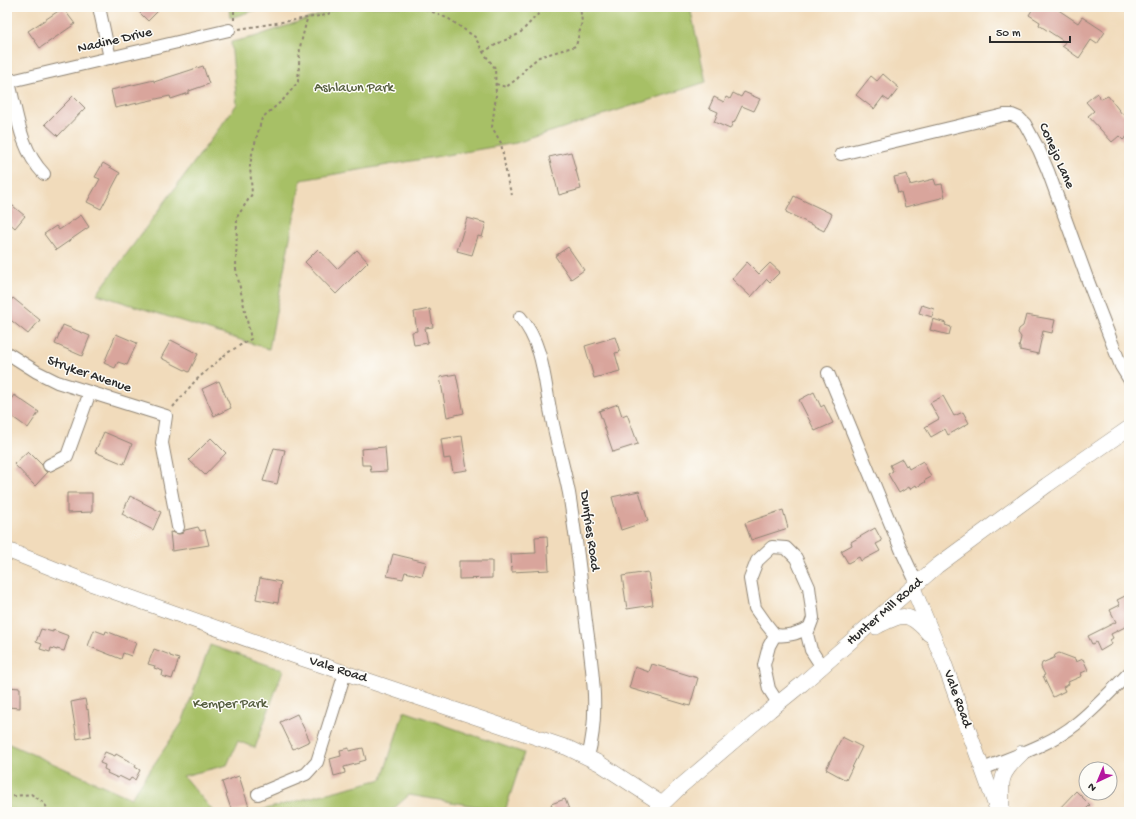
<svg xmlns="http://www.w3.org/2000/svg" width="1136" height="819" viewBox="0 0 1136 819" font-family="'Gochi Hand',sans-serif">
	<style>
		.green { fill: #a7c066; stroke: #697648 }
		.building { fill: #d9a59c }
		.lines { fill: none; stroke-linecap: round; stroke-linejoin: round }
		.minor-casing { stroke: #8e8373; stroke-width: 14 }
		.major-casing { stroke: #8e8373; stroke-width: 16 }
		.path { stroke: #8e8373; stroke-width: 2; stroke-dasharray: 3 3; stroke-linecap: butt }
		.minor { stroke: #fff; stroke-width: 12 }
		.major { stroke: #fff; stroke-width: 15 }
		.labels { text-anchor: middle; dominant-baseline: central; stroke-width: 3; stroke-linejoin: round; paint-order: stroke }
		.street-label { font-size: 14px; fill: #2b2b2b; stroke: #fdfcf7 }
		.park-label { font-size: 14px; fill: #565f40; stroke: #fdfcf7 }
	</style>
	<rect width="100%" height="100%" fill="#fdfcf7"/>
	<filter id="ink" filterUnits="userSpaceOnUse"><feTurbulence type="fractalNoise" baseFrequency=".025" numOctaves="2"/><feDisplacementMap in="SourceGraphic" scale="8" xChannelSelector="R" yChannelSelector="G"/><feConvolveMatrix kernelMatrix="1 2 1 2 8 2 1 2 1" color-interpolation-filters="sRGB"/></filter>
	<filter id="wash" filterUnits="userSpaceOnUse"><feTurbulence type="fractalNoise" baseFrequency=".012" numOctaves="4" result="noise"/><feDisplacementMap in="SourceGraphic" scale="16" xChannelSelector="R" yChannelSelector="G"/><feGaussianBlur stdDeviation="0.9" result="paint"/><feColorMatrix in="noise" values="0 0 0 0 0 0 0 0 0 0 0 0 0 0 0 0 0 1.4 0 .05"/><feComposite in="paint" operator="in"/></filter>
	<g filter="url(#wash)">
		<rect width="100%" height="100%" fill="#f1dbbb"/>
		<g class="green">
			<path d="M229,7H265L230,18Z"/>
			<path d="M342,7H690L706,82L516,143L301,180L269,349L97,294L237,104L231,42L254,37Z"/>
			<path d="M210,645L283,670L255,748L238,741L227,765L183,776L214,812H7V743L131,798L182,723Z"/>
			<path d="M404,711L524,753L505,811L409,795L390,812H254L382,779Z"/>
		</g>
		<g id="blocks">
			<g class="building">
				<path d="M134,7H162L148,21Z"/>
				<path d="M1034,7H1054L1078,23L1082,17L1105,32L1097,44L1091,40L1079,58L1062,46L1065,42L1039,25L1040,22L1029,15Z"/>
				<path d="M63,8L75,24L40,48L28,31Z"/>
				<path d="M203,66L209,84L189,91V93L171,99L170,96L115,108L111,90L154,80V82Z"/>
				<path d="M883,74L899,88L889,101L883,97L874,109L856,95L871,76L877,81Z"/>
				<path d="M744,92L760,99L754,111L742,106L734,123L733,122L730,129L714,122L718,112L709,108L714,97L724,102L726,97L730,99L733,93L741,97Z"/>
				<path d="M1097,93L1101,99L1108,96L1122,114L1124,113L1129,119V135L1123,140L1119,136L1112,142L1088,116L1094,111L1086,102Z"/>
				<path d="M73,96L85,108L58,136L45,124Z"/>
				<path d="M571,152L581,189L559,195L549,157Z"/>
				<path d="M103,163L120,173L101,209L87,202L100,179L95,177Z"/>
				<path d="M907,174L910,185L934,179L936,185L942,184L945,197L905,207L901,192L898,193L894,177Z"/>
				<path d="M794,196L832,214L824,231L786,212Z"/>
				<path d="M7,201L25,216L15,228L7,221Z"/>
				<path d="M81,215L89,227L56,250L44,234L56,226L59,230Z"/>
				<path d="M467,218L486,223L482,237L478,236L472,255L457,251Z"/>
				<path d="M568,247L584,270L571,279L555,256Z"/>
				<path d="M318,249L337,269L357,250L368,262L336,294L305,262Z"/>
				<path d="M747,262L759,274L770,263L780,272L770,282L767,279L751,297L732,279Z"/>
				<path d="M13,298L40,320L28,334L7,317V305Z"/>
				<path d="M922,305L934,309L932,317L919,313Z"/>
				<path d="M430,309L433,327L425,328L428,343L414,345L412,332L417,331L414,312Z"/>
				<path d="M1026,315L1055,320L1052,333L1043,331L1038,354L1020,350V347H1019L1021,337L1018,333L1019,329L1023,326Z"/>
				<path d="M933,319L946,323L945,325L951,327L949,335L930,330Z"/>
				<path d="M63,325L90,336L82,356L55,344Z"/>
				<path d="M116,334L137,343L127,365L118,362L115,368L104,363Z"/>
				<path d="M615,337L620,352L615,353L620,371L594,378L585,346Z"/>
				<path d="M171,340L198,354L189,372L161,358Z"/>
				<path d="M456,374L464,413L447,417L440,377Z"/>
				<path d="M219,381L231,408L214,416L202,389Z"/>
				<path d="M814,392L821,407L824,405L833,423L815,431L799,400Z"/>
				<path d="M14,395L39,412L28,428L7,413V405Z"/>
				<path d="M943,396L954,416L963,412L969,423L948,435L945,429L931,437L925,427L939,419L930,403Z"/>
				<path d="M618,404L622,416L627,414L638,444L613,452L599,411Z"/>
				<path d="M104,432L132,444L124,464L95,452Z"/>
				<path d="M462,436L467,470L453,472L450,458L444,459L441,439Z"/>
				<path d="M211,438L226,453L205,475L189,460Z"/>
				<path d="M385,447L387,471L371,472L370,465H362L361,449Z"/>
				<path d="M274,448L285,450L277,484L263,481Z"/>
				<path d="M28,451L42,465L45,471L48,472L35,486L14,464Z"/>
				<path d="M902,459L906,466L907,465L909,469L923,461L931,477L924,481L925,482L917,487L916,485L910,489L909,487L899,493L888,474L893,471L890,465Z"/>
				<path d="M639,491L648,521L621,530L612,497Z"/>
				<path d="M67,493H92V512L67,513Z"/>
				<path d="M130,496L161,512L153,530L122,514Z"/>
				<path d="M783,510L788,528L751,540L745,523Z"/>
				<path d="M198,527L200,531L205,530L209,545L172,551L170,532L179,534L183,533L185,530Z"/>
				<path d="M875,528L882,541L876,544L880,551L861,561L859,557L848,563L841,551L852,545L851,542Z"/>
				<path d="M547,536L549,570L512,572L511,554L536,553L535,537Z"/>
				<path d="M393,554L426,562L422,576L405,572L403,579L387,576Z"/>
				<path d="M459,561H492V578L459,579Z"/>
				<path d="M648,572L653,605L627,609L622,576Z"/>
				<path d="M260,578L281,582L278,603L256,599Z"/>
				<path d="M1129,594V625L1111,634L1113,638L1110,640L1112,644L1100,651L1096,642L1092,644L1088,636L1116,622L1110,610L1120,605L1117,600Z"/>
				<path d="M41,629L53,632V630L69,636L64,651L57,649V650L51,648L50,652L40,649L42,644L36,642Z"/>
				<path d="M94,630L105,634L106,631L136,643L131,656L123,653L121,659L88,646Z"/>
				<path d="M154,649L170,655V656L179,659L172,679L162,676L163,671L154,668L155,666L148,664Z"/>
				<path d="M1059,653L1075,659L1076,662L1083,659L1088,670L1081,673L1082,676L1068,682L1069,684L1063,687L1065,691L1053,697L1043,676L1045,675L1041,667L1042,663L1054,658L1055,655Z"/>
				<path d="M652,664L698,678L690,706L629,688L635,667L649,672Z"/>
				<path d="M8,687L20,688V708L7,707Z"/>
				<path d="M85,699L87,710L88,709L91,736L77,739L71,702Z"/>
				<path d="M297,714L310,741L293,749L280,722Z"/>
				<path d="M842,737L862,747L846,780L826,769Z"/>
				<path d="M349,748V751L363,748L366,760L359,762V763L344,767L345,773L334,776L330,759L341,756L340,750Z"/>
				<path d="M105,752L115,756L116,754L136,765L135,767L140,770L135,780L131,778L129,781L119,776L118,778L107,773L108,771L104,769L105,765L100,763Z"/>
				<path d="M239,776L249,807L232,812L222,782Z"/>
				<path d="M1076,791L1090,805L1083,812H1056Z"/>
				<path d="M565,799L570,812H554L551,804Z"/>
			</g>
		</g>
	</g>
	<g filter="url(#ink)">
		<use href="#blocks" fill-opacity="0" stroke="#8e8373" stroke-width="1"/>
		<g class="lines">
			<g class="minor-casing">
				<g id="minor">
					<path d="M99,7L110,58"/>
					<path d="M7,82L229,30"/>
					<path d="M9,82C17,114 20,149 44,174"/>
					<path d="M841,154L1004,115H1012L1019,118L1025,124L1039,150L1048,171L1088,281L1121,366L1129,379"/>
					<path d="M520,317C545,346 544,384 552,419C557,444 564,468 569,493C576,536 581,579 586,622C592,666 600,713 588,757"/>
					<path d="M7,353L37,372L57,382L166,416L162,443L178,527"/>
					<path d="M828,373L903,554L917,584"/>
					<path d="M49,465L67,456L90,392"/>
					<path d="M775,635C788,637 797,633 809,628"/>
					<path d="M778,703L769,689L764,665L769,646L775,635L767,625L755,608L750,579L757,561L772,547L786,548L796,558L809,587L813,618L807,634L811,650L822,667"/>
					<path d="M983,769C1014,756 1050,745 1076,724C1095,709 1112,690 1129,673"/>
					<path d="M258,794L306,774L317,762L345,673"/>
				</g>
			</g>
			<g class="major-casing">
				<g id="major">
					<path d="M7,550L87,582L295,656L568,748L599,763L662,804"/>
					<path d="M913,588L943,660L998,812"/>
					<path d="M876,627C903,613 908,611 929,634"/>
					<path d="M1002,807C1000,778 1001,773 1022,753"/>
					<path d="M654,812L681,786L770,710L802,684L937,566L1047,485L1129,428"/>
				</g>
			</g>
			<g class="path">
				<path d="M421,7L449,19L475,37L483,52L495,68L496,95L492,127L501,143L508,183L512,195"/>
				<path d="M234,20V7"/>
				<path d="M239,29L326,15L343,7"/>
				<path d="M483,52L499,43L519,34L545,7"/>
				<path d="M496,84L506,87L517,79L527,67L539,57L576,46L582,22L580,7"/>
				<path d="M173,407L195,381L227,353L251,339L236,269L237,217L252,194L250,166L252,154L262,118L283,100L298,82L300,47L307,19"/>
				<path d="M7,797L31,794L43,802L50,812"/>
			</g>
			<use href="#minor" class="minor"/>
			<use href="#major" class="major"/>
		</g>
	</g>
	<g class="labels">
		<g class="street-label">
			<text transform="translate(115 41) rotate(-13)">Nadine Drive</text>
			<text transform="translate(1056 156) rotate(66)">Conejo Lane</text>
			<text transform="translate(89 375) rotate(19)">Stryker Avenue</text>
			<text transform="translate(589 531) rotate(82)">Dunfries Road</text>
			<text transform="translate(885 612) rotate(-41)">Hunter Mill Road</text>
			<text transform="translate(338 670) rotate(18)">Vale Road</text>
			<text transform="translate(957 699) rotate(70)">Vale Road</text>
		</g>
		<g class="park-label">
			<text x="354" y="88">Ashlawn Park</text>
			<text x="230" y="704">Kemper Park</text>
		</g>
	</g>
	<rect width="1136" height="819" fill="none" stroke="#fdfcf7" stroke-width="24"/>
	<g transform="translate(1098 781) rotate(224)"><circle r="19" fill="#fdfcf7" stroke="#a9a8a5"/>
	<path d="M0-3L7 15L0 10L-7 15Z" fill="#b5179e"/>
	<text y="-6" font-size="11" font-weight="bold" text-anchor="middle" fill="#2b2b2b">N</text>
	</g>
	<path d="M990 36v6h80v-6" fill="none" stroke="#2b2b2b" stroke-width="2"/>
	<text x="996" y="36" font-size="12" fill="#2b2b2b" stroke="#fdfcf7" stroke-width="3" paint-order="stroke">50 m</text>
</svg>
